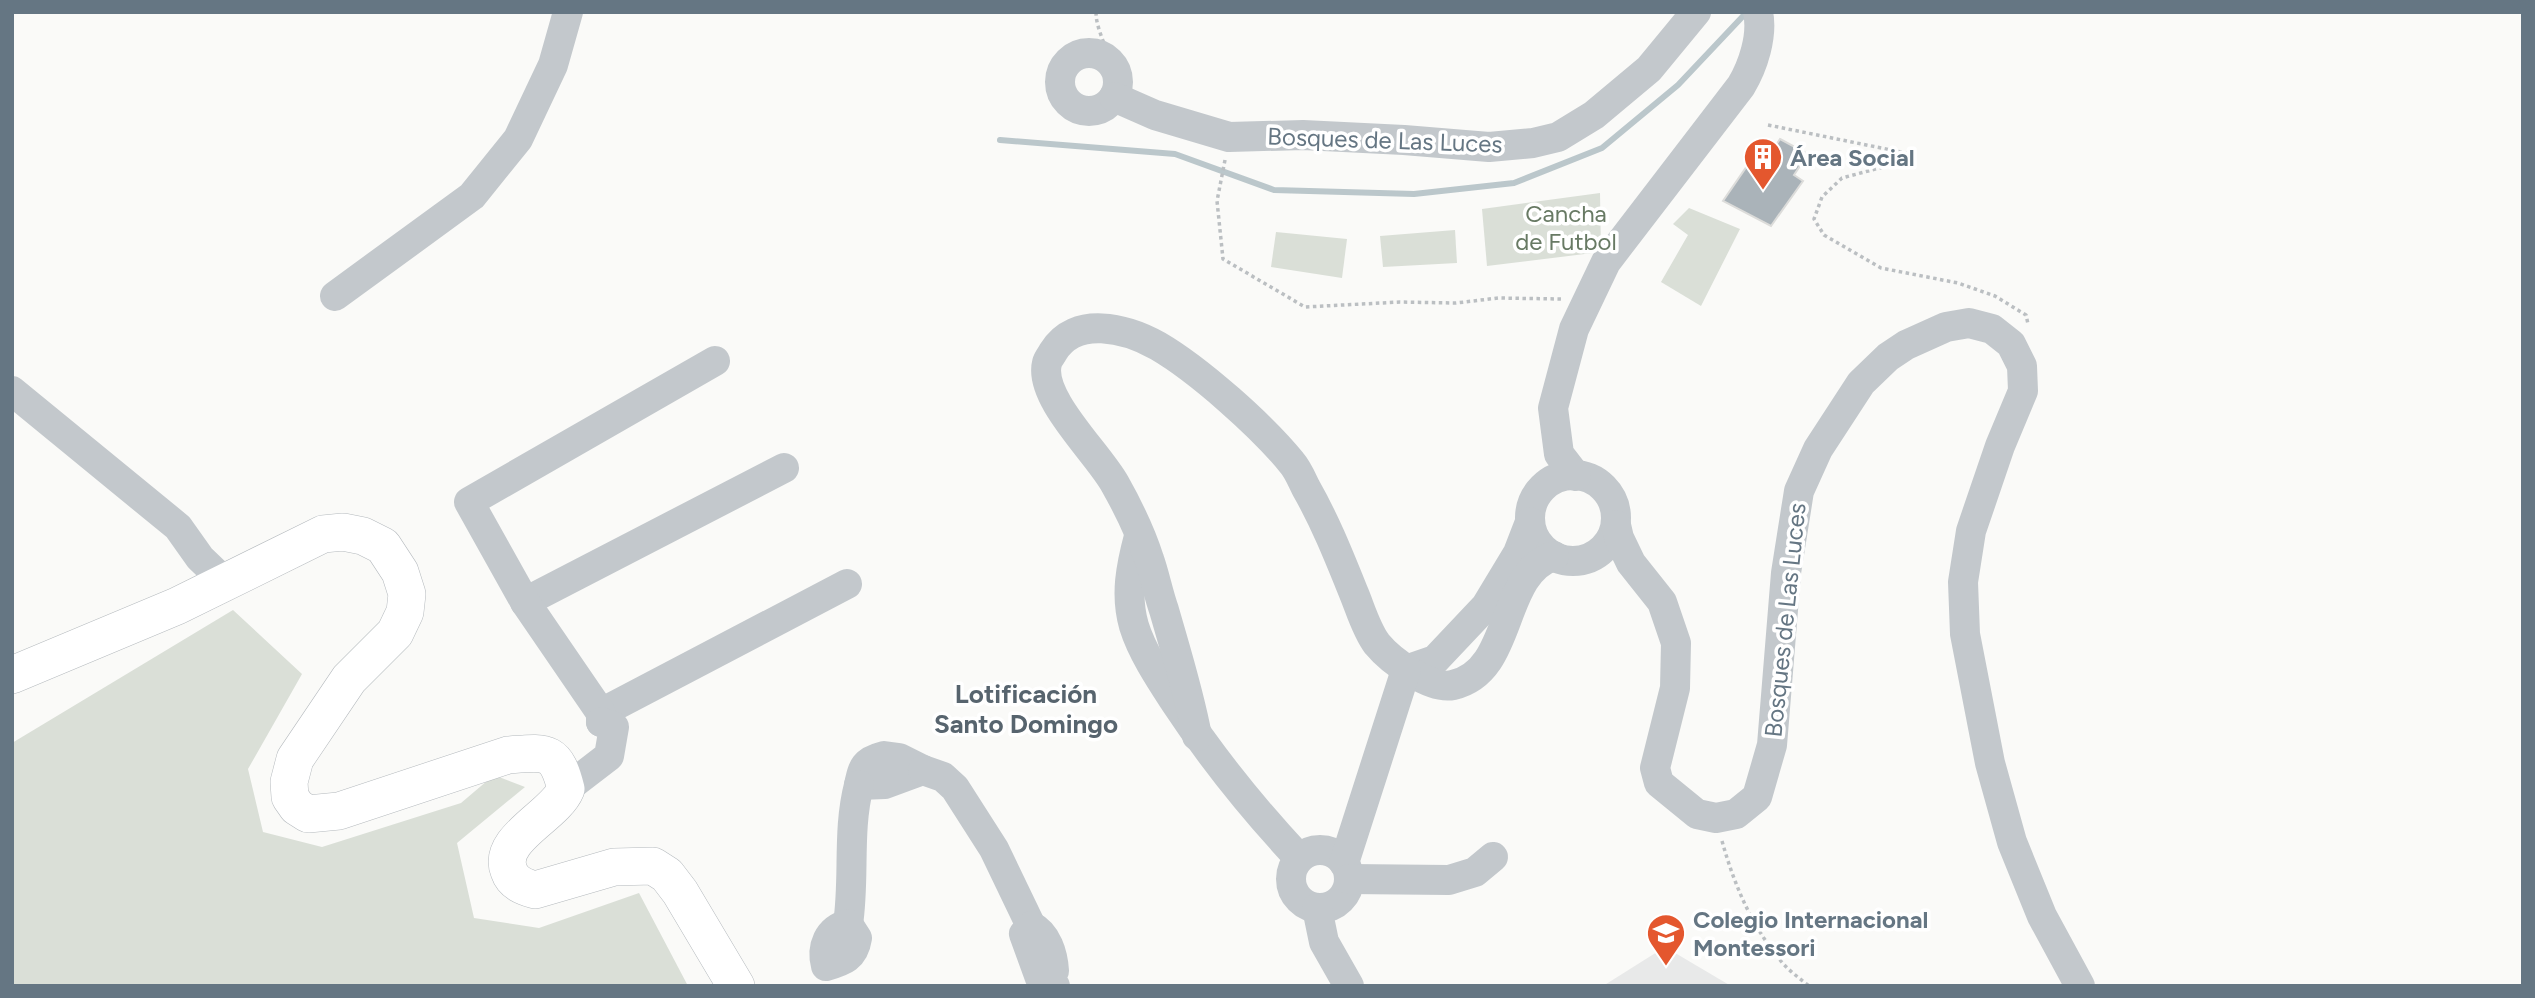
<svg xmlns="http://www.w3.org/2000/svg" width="2535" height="998" viewBox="0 0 2535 998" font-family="Figtree,sans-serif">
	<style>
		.built { fill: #e8e9e9 }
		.green { fill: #dadfd7 }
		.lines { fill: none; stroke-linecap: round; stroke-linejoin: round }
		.stream { stroke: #bbc7cb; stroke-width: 6 }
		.building { fill: #aab3b9; stroke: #dcdcda; stroke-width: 2 }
		.major-casing { stroke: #b5babe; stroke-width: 38 }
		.path { stroke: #bbbfc2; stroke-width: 3.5; stroke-dasharray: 3.5 3.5; stroke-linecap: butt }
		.minor { stroke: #c3c8cc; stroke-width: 30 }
		.major { stroke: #fff; stroke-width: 37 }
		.labels { text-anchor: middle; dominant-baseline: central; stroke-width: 7; stroke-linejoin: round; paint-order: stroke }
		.street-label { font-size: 24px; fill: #657683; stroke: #fff }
		.poi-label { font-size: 24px; font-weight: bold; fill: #657683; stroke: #fff; text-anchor: start }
		.park-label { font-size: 24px; fill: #687a64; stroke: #fff }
		.neighbourhood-label { font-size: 26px; font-weight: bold; fill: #57646e; stroke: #fff }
	</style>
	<rect width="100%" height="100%" fill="#fafaf8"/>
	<path class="built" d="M1665,947L1731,986H1603Z"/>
	<g class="green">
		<path d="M1600,193L1601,252L1487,266L1482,209Z"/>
		<path d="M1689,208L1740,229L1701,306L1661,282L1688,235L1673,224Z"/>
		<path d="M1455,230L1457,263L1383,267L1380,236Z"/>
		<path d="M1276,232L1347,239L1342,278L1271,267Z"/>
		<path d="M233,610L302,674L248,769L263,832L322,847L461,803L494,775L525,787L457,843L474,918L539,928L639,893L688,986H12V743Z"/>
	</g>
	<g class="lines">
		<path class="stream" d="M1000,140L1175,154L1274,190L1414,194L1514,183L1602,148L1678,85L1745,14"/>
	</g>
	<path class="building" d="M1780,139L1808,154L1794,175L1803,181L1771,226L1723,201L1756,153L1766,160Z"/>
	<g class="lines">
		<g class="major-casing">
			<path id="major" d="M12,675L177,606L323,534L343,532L363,536L383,546L400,572L407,594L405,612L395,633L349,679L295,759L289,782L290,797L297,807L308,814L339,811L508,755C547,752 556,749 566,789C555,816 496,839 509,871C513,883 524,887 535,890L614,867L653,866L667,875L680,892L736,986"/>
		</g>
		<g class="path">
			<path d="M1096,12C1096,29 1106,43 1108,60"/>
			<path d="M1768,125L1906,153L1883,167L1842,178L1822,197L1814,219L1824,235L1881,268L1958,283L1995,296L2026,315L2028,324"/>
			<path d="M1225,160L1217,201L1223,259L1305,307L1400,302L1456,303L1498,298L1561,299"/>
			<path d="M1722,841C1734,884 1751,925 1780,960C1788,970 1799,978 1809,986"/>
		</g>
		<g class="minor">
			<circle cx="1089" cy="82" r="29"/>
			<path d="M1114,97L1155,115L1229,137L1303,135L1404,140L1489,147L1533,143L1558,137L1594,115L1649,69L1696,12"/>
			<path d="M335,296L472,196L518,139L553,65L568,12"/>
			<path d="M12,391L178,527L200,558L225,582"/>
			<circle cx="1573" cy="518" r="43"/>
			<path d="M1576,476L1559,454L1553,408L1574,329L1606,262L1741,86C1753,66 1763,36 1758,12"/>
			<path d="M1616,525L1619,538L1631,563L1662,602L1676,643L1675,688L1655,768L1659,783L1697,814L1716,818L1736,814L1757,797L1772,745L1786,573L1799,491L1818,449L1861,383L1888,357L1906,345L1946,327L1969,323L1992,329L2011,344L2022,366L2023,391L2000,446L1971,531L1963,582L1965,634L1990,763L2012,842L2042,916L2080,986"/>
			<path d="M1139,536C1131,566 1125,595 1134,626C1142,652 1160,679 1175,702C1212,758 1253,809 1299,858"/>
			<path d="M525,602L784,468"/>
			<path d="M1406,670L1435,660L1486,606L1518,553L1530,522"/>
			<path d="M601,713L847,584"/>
			<path d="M601,722V713L525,602L469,502L715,361"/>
			<path d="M1197,736C1189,693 1176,652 1164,610C1158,593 1155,576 1149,559C1141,534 1128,507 1115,484C1098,453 1038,398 1047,363C1048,359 1051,356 1053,352C1075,315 1126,328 1158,346C1199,370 1262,426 1292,463C1298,470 1302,480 1306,488C1326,523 1340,559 1355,596C1361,611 1367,631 1377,644C1391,661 1431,690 1453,685C1515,671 1498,574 1554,556"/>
			<path d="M884,756L899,758L923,770L885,784L859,785C863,767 864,761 884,756Z"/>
			<path d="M923,770L943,777L955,788L994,849L1031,926"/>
			<path d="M566,789L609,756L614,727L601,722"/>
			<circle cx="1320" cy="879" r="29"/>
			<path d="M1344,863L1406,670"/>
			<path d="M1349,879L1449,880L1475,872L1493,857"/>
			<path d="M1317,908L1324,942L1349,986"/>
			<path d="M848,924C855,878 847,831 859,785"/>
			<path d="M848,924L857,938C854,958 843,961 826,966C821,947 828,929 848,924Z"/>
			<path d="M1049,980L1054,971C1053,954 1047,934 1031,926L1024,934L1040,978L1049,980L1055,986"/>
		</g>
		<use href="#major" class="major"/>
	</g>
	<defs>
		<g id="building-pin" transform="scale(2.0125)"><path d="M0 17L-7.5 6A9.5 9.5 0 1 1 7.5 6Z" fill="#e4572e" stroke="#fff"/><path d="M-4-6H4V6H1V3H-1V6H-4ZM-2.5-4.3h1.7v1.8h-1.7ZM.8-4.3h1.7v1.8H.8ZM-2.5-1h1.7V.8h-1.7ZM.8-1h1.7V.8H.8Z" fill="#fff"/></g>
		<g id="school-pin" transform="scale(2.0125)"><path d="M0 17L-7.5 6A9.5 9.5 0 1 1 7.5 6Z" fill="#e4572e" stroke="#fff"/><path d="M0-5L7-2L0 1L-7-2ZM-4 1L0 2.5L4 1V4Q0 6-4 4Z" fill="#fff"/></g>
	</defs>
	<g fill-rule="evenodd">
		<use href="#building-pin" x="1763" y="157"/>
		<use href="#school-pin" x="1666" y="933"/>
	</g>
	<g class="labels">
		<g class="street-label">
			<text transform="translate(1385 140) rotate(2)">Bosques de Las Luces</text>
			<text transform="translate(1785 620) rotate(-84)">Bosques de Las Luces</text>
		</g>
		<g class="poi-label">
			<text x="1790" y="157">Área Social</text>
			<text x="1693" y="919">Colegio Internacional<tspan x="1693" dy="28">Montessori</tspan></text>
		</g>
		<g class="park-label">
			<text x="1566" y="213">Cancha<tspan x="1566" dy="28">de Futbol</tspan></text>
		</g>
		<g class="neighbourhood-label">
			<text x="1026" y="694">Lotificación<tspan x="1026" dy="30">Santo Domingo</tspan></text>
		</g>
	</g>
	<rect width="2535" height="998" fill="none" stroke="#657683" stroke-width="28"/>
</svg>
